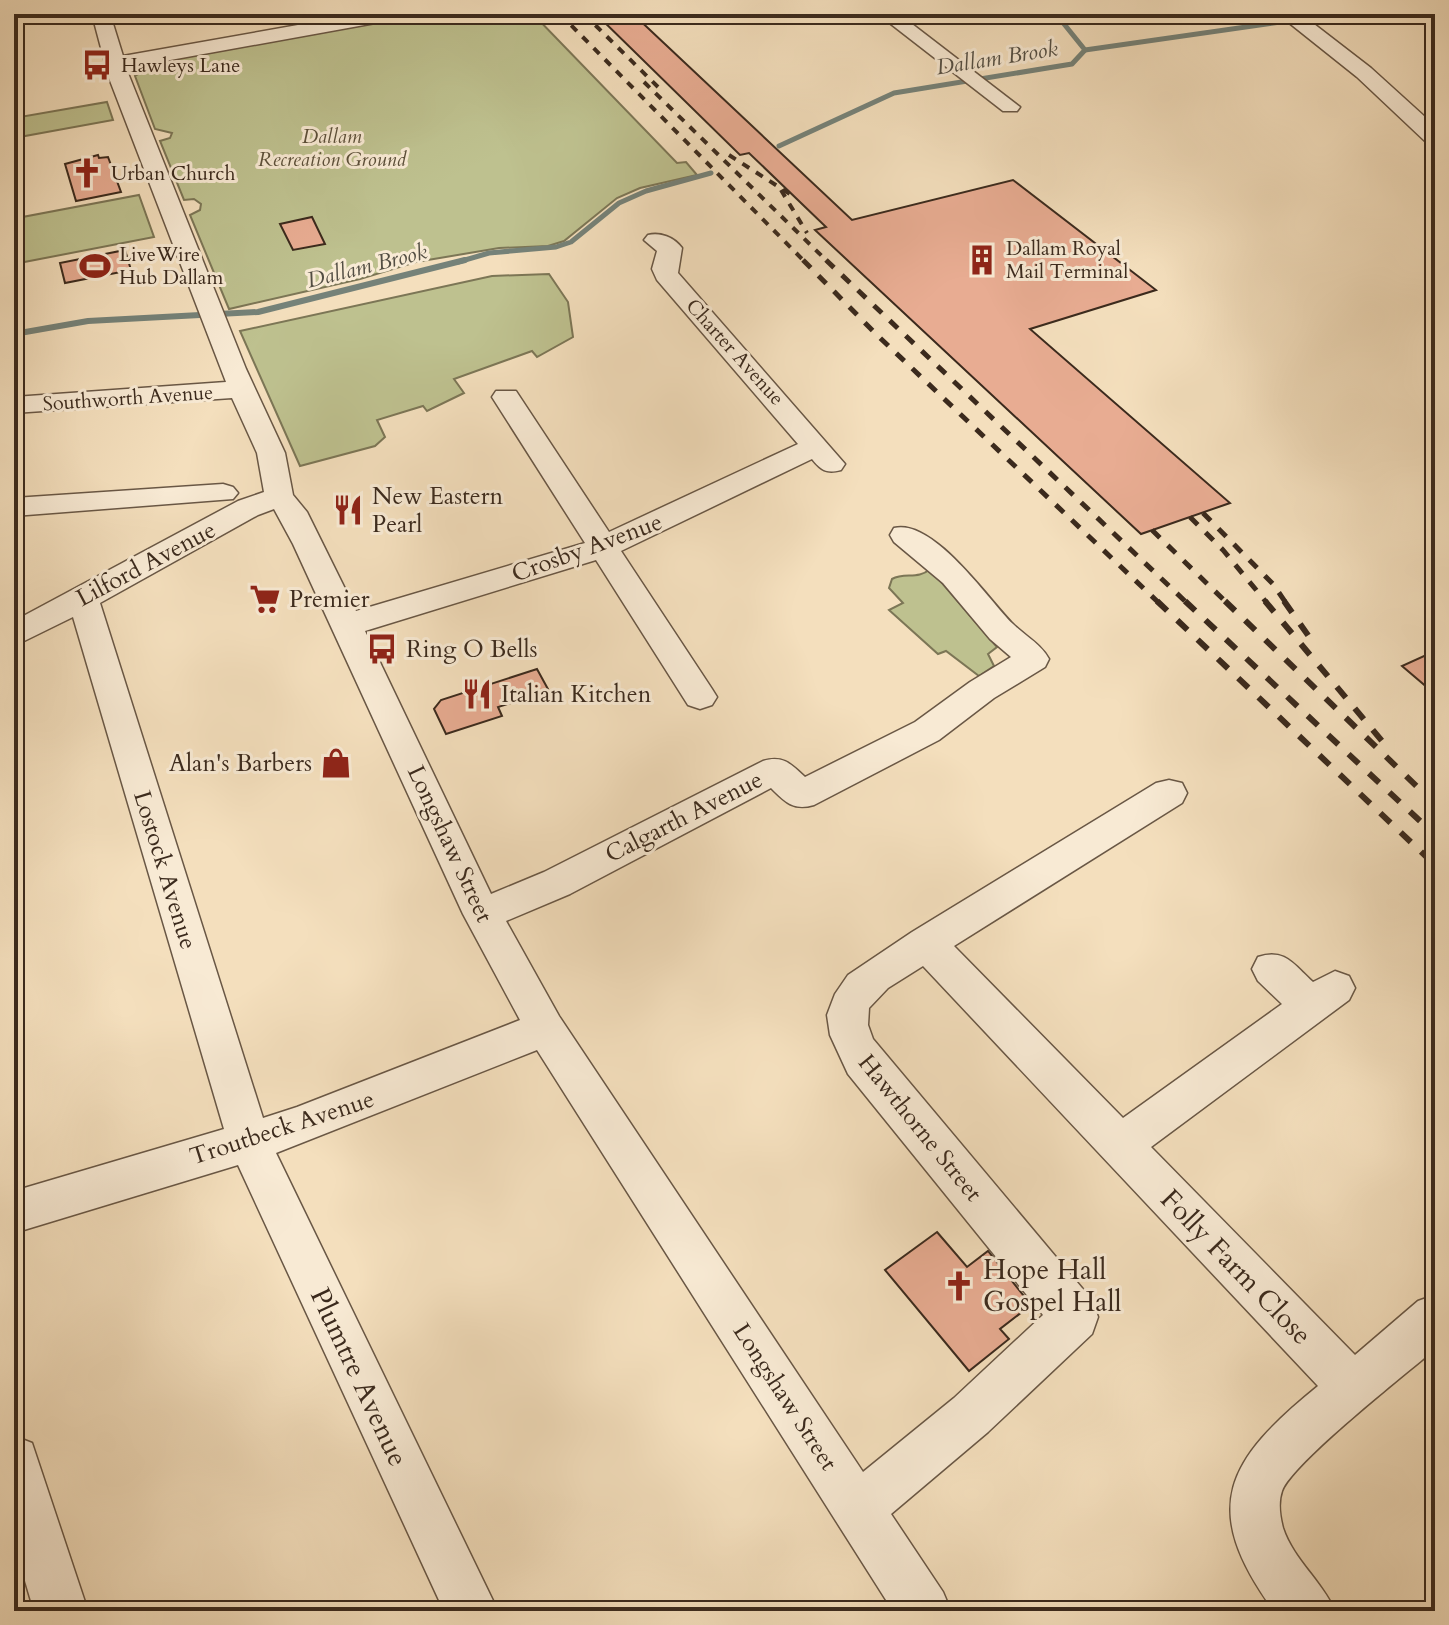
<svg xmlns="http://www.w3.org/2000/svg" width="1449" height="1625" viewBox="0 0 1449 1625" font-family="Cardo,serif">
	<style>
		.green { fill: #bec18f; stroke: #7c7656; stroke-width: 2 }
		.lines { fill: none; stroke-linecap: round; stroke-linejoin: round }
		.stream-far1 { stroke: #758279; stroke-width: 5 }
		.stream { stroke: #758279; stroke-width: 6 }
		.building { fill: #e8ac92; stroke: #3b2a1d; stroke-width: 2 }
		.minor-casing { stroke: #695745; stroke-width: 3 }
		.minor { fill: #f8ead4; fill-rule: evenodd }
		.rail-far2 { stroke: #3b2a1d; stroke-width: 4; stroke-dasharray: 8 8; stroke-linecap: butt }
		.rail-far1 { stroke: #3b2a1d; stroke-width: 5; stroke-dasharray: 11 11; stroke-linecap: butt }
		.rail { stroke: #3b2a1d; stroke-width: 6; stroke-dasharray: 14 14; stroke-linecap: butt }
		.labels { text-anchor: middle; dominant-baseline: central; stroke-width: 6; stroke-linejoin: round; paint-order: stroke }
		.far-poi-label { font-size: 20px; fill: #3b2a1d; stroke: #f8ead4; text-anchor: start }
		.far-park-label { font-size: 20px; font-style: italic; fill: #5c503a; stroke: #f8ead4 }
		.far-street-label { font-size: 20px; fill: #3b2a1d; stroke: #f8ead4 }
		.far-water-label { font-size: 22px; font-style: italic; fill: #534e43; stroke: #f8ead4 }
		.poi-label { font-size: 24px; fill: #3b2a1d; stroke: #f8ead4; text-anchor: start }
		.street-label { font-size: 24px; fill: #3b2a1d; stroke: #f8ead4 }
		.near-street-label { font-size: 28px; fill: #3b2a1d; stroke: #f8ead4 }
		.near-poi-label { font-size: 28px; fill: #3b2a1d; stroke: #f8ead4; text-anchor: start }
	</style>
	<rect width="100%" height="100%" fill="#f4dfbd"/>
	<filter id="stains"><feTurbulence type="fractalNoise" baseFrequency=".0025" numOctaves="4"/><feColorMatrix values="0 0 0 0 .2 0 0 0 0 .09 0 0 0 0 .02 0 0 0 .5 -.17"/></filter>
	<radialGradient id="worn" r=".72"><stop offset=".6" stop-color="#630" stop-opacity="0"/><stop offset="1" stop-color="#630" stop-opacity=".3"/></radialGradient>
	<g class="green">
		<path d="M413,14H533L677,163L686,162L697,175L640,188L617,198L564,241L548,246L499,248L416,262L360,279L229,309L190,215L200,210L201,204L194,199L184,200L160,141L170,138L172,133L155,129L135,76L162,60Z"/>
		<path d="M107,102L113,120L14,138V118Z"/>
		<path d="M139,195L154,237L14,264V206L17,218Z"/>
		<path d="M549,274L568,302L573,337L537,357L532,351L454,379L464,393L427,411L423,406L377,420L385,437L375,446L300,466L240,331L492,276Z"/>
		<path d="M930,569L997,647L988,654L994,666L979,676L946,651L938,654L889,610L903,603L889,588L892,579C905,572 918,580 930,569Z"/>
	</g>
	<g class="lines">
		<g class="stream-far1">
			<path d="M1085,50L1337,14"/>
			<path d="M779,146L894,93L1072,64L1085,50L1056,14"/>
			<path d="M458,262L489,253L556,247L571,242L619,203L646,191L711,173"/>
		</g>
		<path class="stream" d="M14,334L88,321L258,312L465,260"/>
	</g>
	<g class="building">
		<path d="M596,14H633L852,220L1013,180L1156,290L1030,329L1230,503L1141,534L815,230L826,227L749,153L740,155Z"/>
		<path d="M98,155L99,158L108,157L121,192L76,201L65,164Z"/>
		<path d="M312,217L325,244L293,250L280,224Z"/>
		<path d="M125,250L131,270L65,283L60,263Z"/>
		<path d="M1435,651V694L1402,666Z"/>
		<path d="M537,669L549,691L498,707L502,716L446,734L434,709L441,700Z"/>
		<path d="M937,1232L967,1267L988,1251L1031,1305L1000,1329L1009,1339L969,1371L885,1270Z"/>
	</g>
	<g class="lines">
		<g class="minor-casing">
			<g id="minor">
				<path d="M92,14H110L123,56L360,14H401L392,20L126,68L246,369L285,453L293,495L307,512L356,611L585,543L492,397L496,391H516L609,532L798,444L657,280L652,269L657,251L644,240L648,235C660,232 674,237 682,248L678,273L845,464L841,470C826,474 821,470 812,459L621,551L712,689L717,697L712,705L700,709L688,705L596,560L365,631L491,894L544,872L763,761C783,755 791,764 805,777L915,722L970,682L1011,657L990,639L943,583L894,542L890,535L894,528C933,518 988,599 1013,624C1025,636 1041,644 1049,659L1045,667L994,698L939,740L814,805C793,811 785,802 771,788L570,894L506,921L559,1016L863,1472L954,1398L1043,1315L848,1074L830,1035L827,1015L835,994L848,975L912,932L1156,783L1169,780L1182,783L1187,793L1182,803L954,946L1123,1118L1282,1004L1258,981L1252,969L1258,957C1285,948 1294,965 1313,982L1335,971L1349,976L1355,988L1349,1000L1151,1147L1355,1355L1418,1301L1435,1295V1349C1406,1374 1292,1463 1282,1491C1278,1502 1280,1517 1283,1528C1293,1559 1322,1581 1335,1611H1274C1198,1507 1227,1460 1318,1386L923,966L888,988L869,1008L868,1025L873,1039L1092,1300L1098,1317L1092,1334L988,1432L891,1514L943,1592L951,1611H893L537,1050L276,1153L498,1611H444L238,1165L14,1233V1191L224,1129L73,617L14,646V621L238,501L264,492L257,453L232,398L14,413V397L226,382L109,78ZM274,509L293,544L463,914L520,1020L297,1107L263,1118L100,603L258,515Z"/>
				<path d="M878,14H899L1020,107L1017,111H1003Z"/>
				<path d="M1278,14H1299L1314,24L1371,68L1435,126V144L1427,143L1357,77Z"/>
				<path d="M223,484L233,487L238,493L233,499L14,516V498Z"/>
				<path d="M14,1436L32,1443L88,1611H34L14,1544Z"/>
			</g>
		</g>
		<use href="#minor" class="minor"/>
		<g class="rail-far2">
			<path d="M560,14L805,262"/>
			<path d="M584,14L658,87"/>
			<path d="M644,82L828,262"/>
			<path d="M729,155L793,196"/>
			<path d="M781,190L807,233"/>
		</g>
		<g class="rail-far1">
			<path d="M803,260L877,335L1159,603"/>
			<path d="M826,260L1187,603"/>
			<path d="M1203,513L1273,584L1286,603"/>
			<path d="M1190,517L1223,550L1267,603"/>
			<path d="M1152,530L1227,603"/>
		</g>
		<g class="rail">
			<path d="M1157,601L1435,865"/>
			<path d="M1185,601L1435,835"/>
			<path d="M1225,601L1435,804"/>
			<path d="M1265,601L1387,747"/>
			<path d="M1284,601L1310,638"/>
		</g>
	</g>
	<defs>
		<g id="bus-bare" transform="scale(2.4)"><path d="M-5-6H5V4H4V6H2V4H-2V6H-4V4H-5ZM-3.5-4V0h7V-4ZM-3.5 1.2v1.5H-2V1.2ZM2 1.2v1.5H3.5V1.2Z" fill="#8f2418" stroke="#f8ead4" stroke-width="2.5" paint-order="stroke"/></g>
		<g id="church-bare" transform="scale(2.4)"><path d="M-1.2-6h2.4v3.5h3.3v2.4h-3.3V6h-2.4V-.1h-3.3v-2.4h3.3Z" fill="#8f2418" stroke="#f8ead4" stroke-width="2.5" paint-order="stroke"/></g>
		<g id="building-bare" transform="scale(2.4)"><path d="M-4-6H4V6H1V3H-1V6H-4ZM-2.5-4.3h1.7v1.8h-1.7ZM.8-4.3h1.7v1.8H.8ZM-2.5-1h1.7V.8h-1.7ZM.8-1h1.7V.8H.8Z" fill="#8f2418" stroke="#f8ead4" stroke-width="2.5" paint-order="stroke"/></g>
		<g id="stadium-bare" transform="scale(2.4)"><path d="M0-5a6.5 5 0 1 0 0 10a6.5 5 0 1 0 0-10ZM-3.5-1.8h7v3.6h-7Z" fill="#8f2418" stroke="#f8ead4" stroke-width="2.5" paint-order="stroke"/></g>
		<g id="restaurant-bare" transform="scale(2.4)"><path d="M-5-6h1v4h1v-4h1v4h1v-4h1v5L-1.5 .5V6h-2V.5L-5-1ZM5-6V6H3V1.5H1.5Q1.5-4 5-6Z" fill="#8f2418" stroke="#f8ead4" stroke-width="2.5" paint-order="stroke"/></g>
		<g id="supermarket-bare" transform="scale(2.4)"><path d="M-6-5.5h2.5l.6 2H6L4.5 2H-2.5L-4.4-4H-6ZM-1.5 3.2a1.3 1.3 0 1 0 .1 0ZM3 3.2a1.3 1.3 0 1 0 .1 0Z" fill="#8f2418" stroke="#f8ead4" stroke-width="2.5" paint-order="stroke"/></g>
		<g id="shop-bare" transform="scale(2.4)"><path d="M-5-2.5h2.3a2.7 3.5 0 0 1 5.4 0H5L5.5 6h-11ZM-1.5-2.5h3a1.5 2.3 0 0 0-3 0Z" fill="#8f2418" stroke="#f8ead4" stroke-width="2.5" paint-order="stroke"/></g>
	</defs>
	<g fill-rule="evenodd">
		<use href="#bus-bare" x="97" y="65"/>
		<use href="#church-bare" x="87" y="173"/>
		<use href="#building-bare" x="982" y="260"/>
		<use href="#stadium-bare" x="95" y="266"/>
		<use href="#restaurant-bare" x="348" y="510"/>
		<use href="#supermarket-bare" x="265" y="599"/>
		<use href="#bus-bare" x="382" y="649"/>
		<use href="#restaurant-bare" x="477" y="694"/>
		<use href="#shop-bare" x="336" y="763"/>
		<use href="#church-bare" x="959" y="1286"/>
	</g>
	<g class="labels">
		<g class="far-poi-label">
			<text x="121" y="65">Hawleys Lane</text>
			<text x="111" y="173">Urban Church</text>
			<text x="1006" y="248">Dallam Royal<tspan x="1006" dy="23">Mail Terminal</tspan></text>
			<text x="119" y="254">LiveWire<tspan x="119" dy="23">Hub Dallam</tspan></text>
		</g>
		<g class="far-park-label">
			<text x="332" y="136">Dallam<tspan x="332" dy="23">Recreation Ground</tspan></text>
		</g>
		<g class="far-street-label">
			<text transform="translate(735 352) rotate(48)">Charter Avenue</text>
			<text transform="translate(128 398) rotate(-4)">Southworth Avenue</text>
		</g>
		<g class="far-water-label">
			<text transform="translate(997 58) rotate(-9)">Dallam Brook</text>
			<text transform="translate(367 266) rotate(-14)">Dallam Brook</text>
		</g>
		<g class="poi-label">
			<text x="372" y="496">New Eastern<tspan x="372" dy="28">Pearl</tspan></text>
			<text x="289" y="599">Premier</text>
			<text x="406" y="649">Ring O Bells</text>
			<text x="501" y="694">Italian Kitchen</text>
			<text x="312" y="763" text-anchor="end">Alan's Barbers</text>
		</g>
		<g class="street-label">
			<text transform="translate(587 548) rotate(-20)">Crosby Avenue</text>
			<text transform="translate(146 564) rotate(-28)">Lilford Avenue</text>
			<text transform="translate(684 817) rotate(-27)">Calgarth Avenue</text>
			<text transform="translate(450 844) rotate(65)">Longshaw Street</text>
			<text transform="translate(165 870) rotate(73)">Lostock Avenue</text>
			<text transform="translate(282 1128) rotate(-18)">Troutbeck Avenue</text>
			<text transform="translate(920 1128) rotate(51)">Hawthorne Street</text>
			<text transform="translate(785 1397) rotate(57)">Longshaw Street</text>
		</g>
		<g class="near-street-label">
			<text transform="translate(1236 1267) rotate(46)">Folly Farm Close</text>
			<text transform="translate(359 1377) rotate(65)">Plumtre Avenue</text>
		</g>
		<g class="near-poi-label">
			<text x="983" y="1270">Hope Hall<tspan x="983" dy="32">Gospel Hall</tspan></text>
		</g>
	</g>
	<rect width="1449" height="1625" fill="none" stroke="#f4dfbd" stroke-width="48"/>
	<rect x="16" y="16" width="1417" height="1593" fill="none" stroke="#3b2a1d" stroke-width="4"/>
	<rect x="24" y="24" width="1401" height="1577" fill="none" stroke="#3b2a1d" stroke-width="2"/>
	<rect width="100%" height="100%" filter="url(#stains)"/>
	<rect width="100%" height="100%" fill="url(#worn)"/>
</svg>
